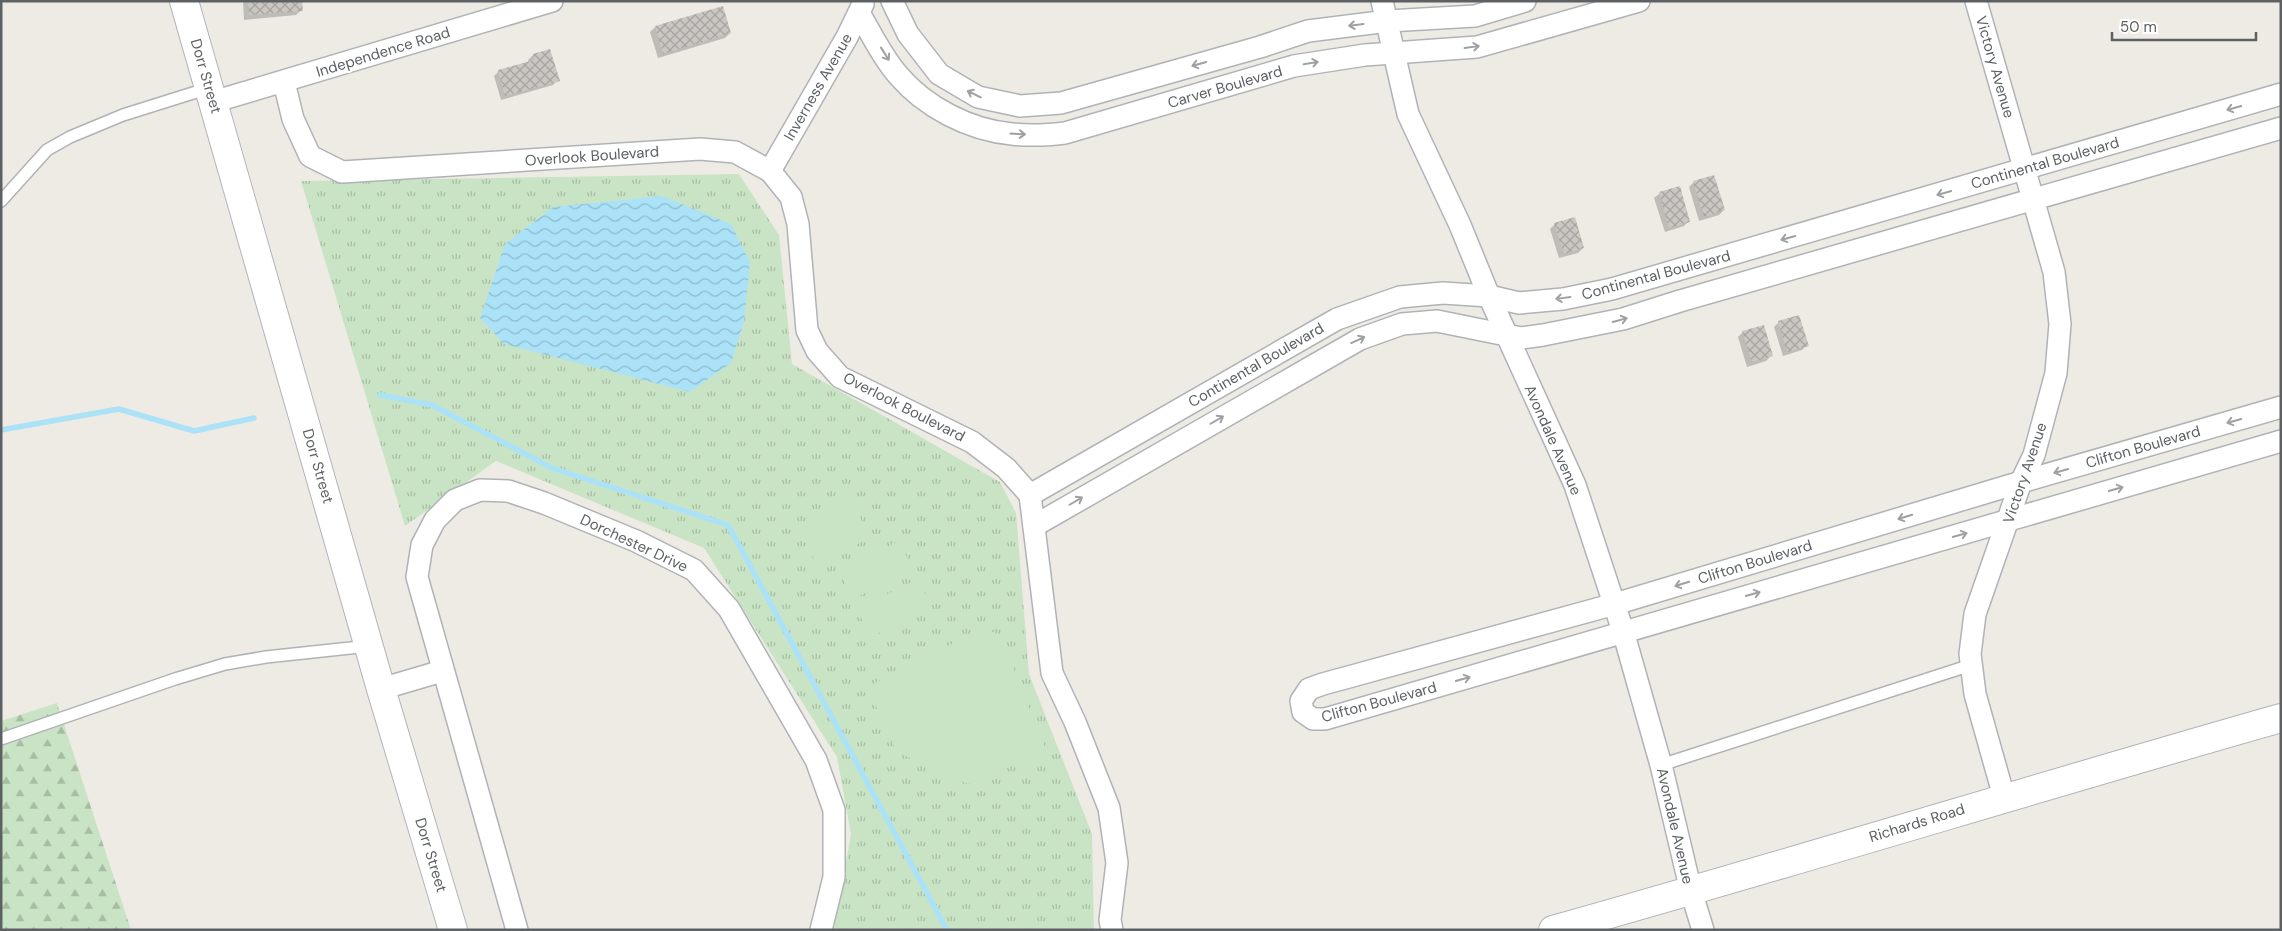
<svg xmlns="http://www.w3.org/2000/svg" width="2282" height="931" viewBox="0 0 2282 931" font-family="'DM Sans',sans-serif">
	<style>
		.forest { fill: url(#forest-firs) }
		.park { fill: url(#park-tufts) }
		.pitch { fill: #c9e4c4 }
		.water { fill: url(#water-waves) }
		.shadow { fill: #0003 }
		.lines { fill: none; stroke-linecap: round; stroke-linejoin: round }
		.stream { stroke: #abe2f8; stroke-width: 5.5 }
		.building { fill: url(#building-cross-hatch) }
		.service-casing { stroke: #b0b3b6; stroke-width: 14 }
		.minor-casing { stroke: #b0b3b6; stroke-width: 24 }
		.tertiary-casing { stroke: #b0b3b6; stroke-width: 30 }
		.secondary-casing { stroke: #b2b5b9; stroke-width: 30 }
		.service { stroke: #fff; stroke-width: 11 }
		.minor { stroke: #fff; stroke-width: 21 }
		.tertiary { stroke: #fff; stroke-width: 28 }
		.secondary { stroke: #fff; stroke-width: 28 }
		.oneway { stroke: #9ea0a2 }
		.labels { text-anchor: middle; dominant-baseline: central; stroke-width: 4; stroke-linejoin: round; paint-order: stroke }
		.street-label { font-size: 15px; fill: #5d6164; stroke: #fff }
	</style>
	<defs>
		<pattern id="forest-firs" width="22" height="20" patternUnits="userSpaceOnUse" patternTransform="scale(1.25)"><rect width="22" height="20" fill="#c9e4c4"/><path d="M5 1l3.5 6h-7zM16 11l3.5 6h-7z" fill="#a6bca3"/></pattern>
		<pattern id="park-tufts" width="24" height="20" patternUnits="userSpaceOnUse" patternTransform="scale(1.25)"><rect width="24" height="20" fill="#c9e4c4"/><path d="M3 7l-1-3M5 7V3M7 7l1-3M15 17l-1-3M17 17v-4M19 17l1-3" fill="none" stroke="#a6bca3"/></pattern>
		<pattern id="water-waves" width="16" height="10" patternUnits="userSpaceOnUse" patternTransform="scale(1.25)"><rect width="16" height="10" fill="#abe2f8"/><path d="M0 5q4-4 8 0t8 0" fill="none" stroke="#8ebbcc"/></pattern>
		<pattern id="building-cross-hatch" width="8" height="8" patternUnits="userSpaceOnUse" patternTransform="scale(1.25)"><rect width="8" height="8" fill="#cac6c2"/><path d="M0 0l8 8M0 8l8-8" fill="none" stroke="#a7a4a1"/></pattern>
	</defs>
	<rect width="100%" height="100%" fill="#eeebe5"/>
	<path class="forest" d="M57,703L131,930H1V721Z"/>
	<path class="park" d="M739,174L779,235L792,364L1000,482L1016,513L1029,674L1092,834L1094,930H834L851,834L837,757L704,548L496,461L405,526L301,181Z"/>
	<g class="pitch">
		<path d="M851,500L870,538L816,564L798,525Z"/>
		<path d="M899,541L913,569L853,599L839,571Z"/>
		<path d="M917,579L932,607L871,637L857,610Z"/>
		<path d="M983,628L1000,635L1047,752L968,784L897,752L867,687Z"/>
	</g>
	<path class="water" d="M662,196L731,224L750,262L744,322L731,363L690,392L504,344L480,318L505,244L553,207Z"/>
	<g class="shadow">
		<path d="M243,1H301V10L296,15L244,20Z"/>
		<path d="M722,7L730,33L725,38L658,58L650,32L655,27Z"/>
		<path d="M533,55L558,80L553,85L501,100L494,76L499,71L529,63L528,60Z"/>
		<path d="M1694,182L1724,210L1719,215L1699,221L1689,187Z"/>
		<path d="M1679,188L1689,221L1684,226L1665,232L1654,198L1659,194Z"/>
		<path d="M1555,224L1583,248L1578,253L1559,258L1550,229Z"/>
		<path d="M1779,322L1807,345L1802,350L1783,356L1774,327Z"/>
		<path d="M1743,332L1771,356L1766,361L1747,367L1738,337Z"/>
	</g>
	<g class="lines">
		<g class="stream">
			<path d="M380,395L432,405L552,468L728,525L947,930"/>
			<path d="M1,430L119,409L194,431L254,418"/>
		</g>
	</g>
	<g class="building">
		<path d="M248,1H302L303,11L249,15Z"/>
		<path d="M723,6L731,33L663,54L655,26Z"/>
		<path d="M550,49L560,81L505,96L498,70L534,60L533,54Z"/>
		<path d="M1714,175L1725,210L1704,217L1693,181Z"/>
		<path d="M1680,186L1690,222L1669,228L1659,192Z"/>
		<path d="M1575,217L1584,248L1564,254L1554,223Z"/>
		<path d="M1799,315L1809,346L1787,352L1778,321Z"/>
		<path d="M1764,325L1773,356L1752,362L1742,331Z"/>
	</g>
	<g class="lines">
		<g class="service-casing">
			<g id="service">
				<path d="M1,201L47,150L70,137L123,115L209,88"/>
				<path d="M1,739L175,679L225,664L266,657L369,646"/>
				<path d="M1661,765L1971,665"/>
			</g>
		</g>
		<g class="minor-casing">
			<g id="minor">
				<path d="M892,1L908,34L939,74L978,97L1020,106L1061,103L1260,47L1308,31L1388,21L1475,16L1525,1"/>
				<path d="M1382,1L1408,114L1460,225L1489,296L1575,485L1623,631L1661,765L1691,891L1703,930"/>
				<path d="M1976,1L2054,272L2060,324L2056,373L2034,455L2021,482L1975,614L1970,654L1975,694L2004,797"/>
				<path d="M859,13C871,33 882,57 898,75C925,107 969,130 1012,134C1029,136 1048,135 1065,133L1294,66L1365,55L1477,47L1639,1"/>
				<path d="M284,82L293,119L310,156L342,172L700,149L735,152L770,171L791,197L798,224L807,330L817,351L840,377L972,442L1006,468L1030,495L1052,673L1075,722L1109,808L1117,863L1110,920L1112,930"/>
				<path d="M213,102L552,1"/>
				<path d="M770,171L847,37L863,4"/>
				<path d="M2281,407L2021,482L1615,604L1323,684L1309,689L1301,701L1303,712L1313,719H1325L2281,441"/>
				<path d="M1030,495L1337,319L1400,297L1443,293L1489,296L1519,303L1563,299L1612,289L2281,94"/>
				<path d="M1034,526L1360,339L1402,324L1437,321L1521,338L1543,335L1623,319L1680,301L2281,128"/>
				<path d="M381,689L442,671"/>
				<path d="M517,930L417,577L422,545L435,520L455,500L480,490L508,491L544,503L636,541L694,570L729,609L816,760L834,810V877L821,930"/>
			</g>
		</g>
		<g class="tertiary-casing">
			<path id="tertiary" d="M1553,930C1796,862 2038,787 2281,718"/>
		</g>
		<g class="secondary-casing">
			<path id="secondary" d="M184,1L381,689L453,930"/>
		</g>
		<use href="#service" class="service"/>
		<use href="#minor" class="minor"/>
		<use href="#tertiary" class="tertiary"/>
		<use href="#secondary" class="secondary"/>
	</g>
	<defs><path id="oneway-shaft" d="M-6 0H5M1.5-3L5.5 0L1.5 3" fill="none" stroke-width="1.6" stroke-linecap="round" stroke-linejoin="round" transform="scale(1.25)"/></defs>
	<g class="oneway">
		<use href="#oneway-shaft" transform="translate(1356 25) rotate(173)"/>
		<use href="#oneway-shaft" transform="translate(1472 47) rotate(-8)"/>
		<use href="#oneway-shaft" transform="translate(885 54) rotate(58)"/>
		<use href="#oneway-shaft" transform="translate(1311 63) rotate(-10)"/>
		<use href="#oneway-shaft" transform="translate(1199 64) rotate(164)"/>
		<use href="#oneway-shaft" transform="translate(974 94) rotate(-154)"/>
		<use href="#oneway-shaft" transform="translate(2234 108) rotate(164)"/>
		<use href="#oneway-shaft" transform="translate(1018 134) rotate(3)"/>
		<use href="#oneway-shaft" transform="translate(1944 193) rotate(164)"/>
		<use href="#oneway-shaft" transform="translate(1788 238) rotate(164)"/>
		<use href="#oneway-shaft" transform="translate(1563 298) rotate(172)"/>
		<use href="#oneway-shaft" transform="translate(1620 320) rotate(-15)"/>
		<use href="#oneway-shaft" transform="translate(1358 340) rotate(-25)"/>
		<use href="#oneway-shaft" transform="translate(1217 420) rotate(-30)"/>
		<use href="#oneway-shaft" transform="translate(2234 421) rotate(164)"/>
		<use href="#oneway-shaft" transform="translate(2061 471) rotate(164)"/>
		<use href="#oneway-shaft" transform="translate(2116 489) rotate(-16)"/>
		<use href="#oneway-shaft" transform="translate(1076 501) rotate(-30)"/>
		<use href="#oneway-shaft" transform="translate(1905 517) rotate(163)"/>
		<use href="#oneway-shaft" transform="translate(1960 535) rotate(-16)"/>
		<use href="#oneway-shaft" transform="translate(1682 584) rotate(163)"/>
		<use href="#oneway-shaft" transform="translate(1753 594) rotate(-16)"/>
		<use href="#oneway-shaft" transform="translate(1463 679) rotate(-16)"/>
	</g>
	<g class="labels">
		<g class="street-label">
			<text transform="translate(383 52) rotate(-17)">Independence Road</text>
			<text transform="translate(1995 67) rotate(74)">Victory Avenue</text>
			<text transform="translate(206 76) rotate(74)">Dorr Street</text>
			<text transform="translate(818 87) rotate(-60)">Inverness Avenue</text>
			<text transform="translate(1225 87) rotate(-16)">Carver Boulevard</text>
			<text transform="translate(592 156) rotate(-4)">Overlook Boulevard</text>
			<text transform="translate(2045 163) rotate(-16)">Continental Boulevard</text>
			<text transform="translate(1656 275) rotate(-15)">Continental Boulevard</text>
			<text transform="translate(1256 365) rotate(-30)">Continental Boulevard</text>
			<text transform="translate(904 407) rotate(27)">Overlook Boulevard</text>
			<text transform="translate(1553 440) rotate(66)">Avondale Avenue</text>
			<text transform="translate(2143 447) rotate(-16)">Clifton Boulevard</text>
			<text transform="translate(318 466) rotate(74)">Dorr Street</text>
			<text transform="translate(2025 473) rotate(-71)">Victory Avenue</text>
			<text transform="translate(634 543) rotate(25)">Dorchester Drive</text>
			<text transform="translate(1755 562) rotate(-17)">Clifton Boulevard</text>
			<text transform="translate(1379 702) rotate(-15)">Clifton Boulevard</text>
			<text transform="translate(1917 823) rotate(-17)">Richards Road</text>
			<text transform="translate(1675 826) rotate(77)">Avondale Avenue</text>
			<text transform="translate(431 855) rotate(73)">Dorr Street</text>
		</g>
	</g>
	<rect width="2282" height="931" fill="none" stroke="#5d6164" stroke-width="5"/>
	<path d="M2112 32v8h144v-8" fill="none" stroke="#5d6164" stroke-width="2.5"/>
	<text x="2120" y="32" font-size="15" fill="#5d6164" stroke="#ffffff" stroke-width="4" paint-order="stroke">50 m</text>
</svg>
